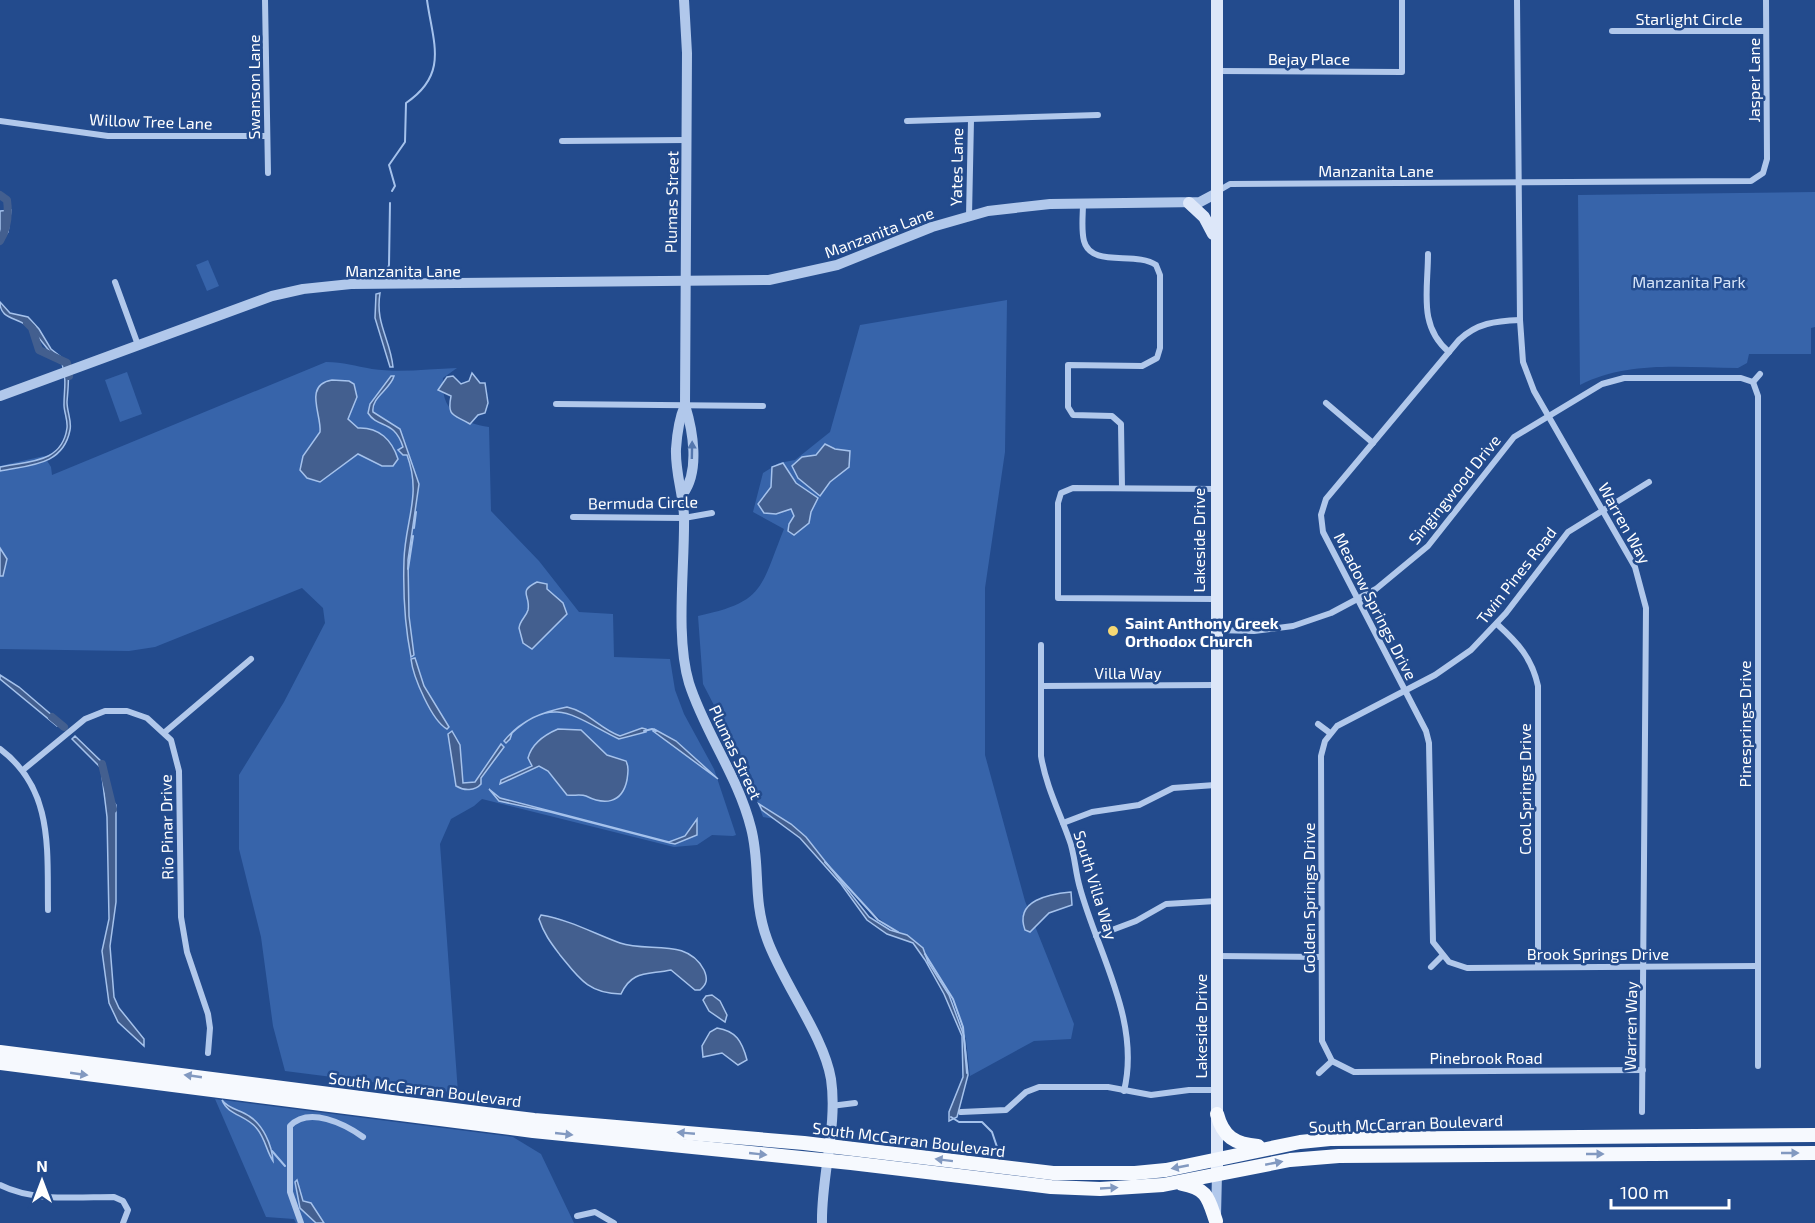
<svg xmlns="http://www.w3.org/2000/svg" width="1815" height="1223" viewBox="0 0 1815 1223" font-family="'Exo 2',sans-serif">
	<style>
		.green { fill: #3764aa }
		.water { fill: #435f8f; stroke: #a5c2ec; stroke-width: 1.5 }
		.lines { fill: none; stroke-linecap: round; stroke-linejoin: round }
		.stream { stroke: #a5c2ec; stroke-width: 2 }
		.canal { stroke: #435f8f; stroke-width: 8 }
		.minor { stroke: #b1c8eb; stroke-width: 6 }
		.tertiary { stroke: #b1c8eb; stroke-width: 10 }
		.secondary { stroke: #dde7f9; stroke-width: 12 }
		.primary { stroke: #f6f9fe; stroke-width: 14 }
		.oneway { fill: #5577ae }
		.oneway2 { fill: #8299c0 }
		.poi-dot { fill: #f6d874; stroke: #234b8d; stroke-width: 2 }
		.labels { text-anchor: middle; dominant-baseline: central; stroke-width: 5; stroke-linejoin: round; paint-order: stroke }
		.street-label { font-size: 16px; fill: #fff; stroke: #234b8d }
		.park-label { font-size: 16px; fill: #d6e4f8; stroke: #234b8d }
		.poi-label { font-size: 16px; font-weight: bold; fill: #fff; stroke: #234b8d; text-anchor: start }
	</style>
	<rect width="100%" height="100%" fill="#234b8d"/>
	<g class="green">
		<path d="M1815,192V327L1811,328V354H1749L1747,363L1738,368C1685,368 1628,360 1580,385L1578,195Z"/>
		<path d="M208,260L219,286L207,291L196,265Z"/>
		<path d="M1007,300L1005,452L985,588V755L1025,901L1074,1024L1071,1039L1034,1041L970,1076L966,1040L953,998L930,963L907,935L890,928L861,902L800,832L781,820L763,817L742,759L703,684L698,616C765,602 760,588 784,529L753,512L763,473L779,463L795,460L830,432L860,325Z"/>
		<path d="M326,362C344,362 355,366 372,369C399,373 430,369 457,368L443,378C440,411 461,423 489,427L491,511L539,561L579,612L613,614L614,657L670,659L675,690L684,714L714,769L736,835L733,836L712,835L697,845L674,847L482,799L474,806L451,819L440,844L458,1093L285,1071L273,1026L261,937L239,849V775L284,702L325,623L323,608L302,588L155,647L129,651L0,649V466L44,456L51,467L52,475Z"/>
		<path d="M127,372L142,414L120,422L105,380Z"/>
		<path d="M215,1099L513,1137L541,1154L574,1223H296L294,1219L266,1217Z"/>
	</g>
	<g class="water">
		<path d="M11,210L8,232L0,243V211Z"/>
		<path d="M380,293C375,324 390,338 393,367H390L375,318L376,294Z"/>
		<path d="M0,302L10,313L28,317L39,329L51,349L66,361C70,377 68,387 67,402C67,412 72,421 70,430C63,466 29,465 0,471V467C27,461 62,464 67,428C68,420 64,412 64,405C64,387 67,383 62,363C47,353 41,336 26,325C15,317 0,319 0,302Z"/>
		<path d="M472,373L480,383H485L488,403L485,413L478,415L470,424C453,414 447,417 451,396L438,390L447,377L453,376L461,384L469,381Z"/>
		<path d="M391,376H394C390,390 371,397 373,412L400,429L419,484L408,560L409,616L414,655L411,657C405,627 403,591 404,560C405,521 422,495 407,455H403L398,450L403,447C394,419 378,429 368,413L370,404Z"/>
		<path d="M332,380L349,381L354,384L357,397L348,419L358,428C379,427 392,440 398,459L393,466H382L358,454L320,482L307,478L300,470L303,456L320,432C322,415 303,385 332,380Z"/>
		<path d="M825,444L835,449L850,451L849,467L830,482L820,496L798,478L792,466L802,457L816,455Z"/>
		<path d="M783,463L796,483L818,498L811,512L809,523L794,535L788,531L789,524L794,516L791,509L776,514L764,513L758,504L771,487L772,467Z"/>
		<path d="M0,548L7,559L3,576H0Z"/>
		<path d="M537,582L547,584V589L563,603L567,614L532,649L523,643L519,628C520,620 526,617 528,610C531,595 517,592 537,582Z"/>
		<path d="M415,658L424,686L449,727L447,729C432,721 413,677 411,659Z"/>
		<path d="M0,675L19,687L61,723L57,726L0,679Z"/>
		<path d="M567,707C589,712 600,729 620,736L642,728L646,729V732L619,739C577,719 555,693 512,733L510,739L506,743L504,741C520,721 541,712 567,707Z"/>
		<path d="M558,729L581,730L607,755L626,761C629,767 628,773 627,780C622,804 604,805 586,796C581,794 573,796 567,795L548,771L539,766L500,784L501,780L532,766L528,758C532,743 544,735 558,729Z"/>
		<path d="M654,729L676,741L718,779L653,731Z"/>
		<path d="M452,731L460,745L463,783L475,782L501,744L504,747L481,778V784C475,791 464,791 456,786L448,734Z"/>
		<path d="M75,736L105,765L111,799L116,805V902L110,946L114,997L119,1008L144,1039V1046L118,1022L109,1003L102,951L109,919L107,817L101,768L72,739Z"/>
		<path d="M489,789L500,798L669,842L685,836L697,819V835L675,844L670,843L550,812L499,801Z"/>
		<path d="M759,804L791,824L806,837L869,917L890,930L907,935L923,948L928,962L949,995L964,1036L968,1075L957,1117L949,1121V1112L963,1077L962,1036L944,994L925,960L913,943L887,934L867,920L841,884L800,838L762,810Z"/>
		<path d="M1071,892L1072,905L1049,913L1030,932L1025,930C1014,900 1050,894 1071,892Z"/>
		<path d="M541,915C570,920 593,933 620,943C648,953 687,937 704,970C708,979 707,984 700,990H695L671,970C647,975 632,970 621,994C588,994 578,977 560,955C551,943 544,934 539,919Z"/>
		<path d="M712,995L720,1001L727,1015L725,1022L709,1011L703,1000L706,996Z"/>
		<path d="M717,1028C736,1031 742,1041 747,1060L738,1065L722,1053L703,1057L702,1046L710,1032Z"/>
		<path d="M222,1100C228,1109 241,1110 249,1116C263,1125 272,1145 273,1161C267,1152 265,1139 258,1130C248,1115 228,1116 222,1100Z"/>
		<path d="M297,1180L303,1201L311,1203L324,1223H316L300,1208L295,1182Z"/>
	</g>
	<g class="lines">
		<g class="stream">
			<path d="M392,191L395,186L389,165L405,142L406,103C449,74 433,43 427,0"/>
			<path d="M384,280L389,265L390,203"/>
			<path d="M414,528L416,512"/>
			<path d="M408,569L413,536"/>
			<path d="M644,731L652,729L656,731"/>
			<path d="M825,862L878,920L898,932"/>
			<path d="M925,954L953,999L963,1027L967,1073"/>
			<path d="M951,1117L959,1122H982L992,1132L997,1147"/>
			<path d="M272,1151L285,1166"/>
		</g>
		<g class="canal">
			<path d="M0,195L7,200C9,215 8,228 0,241"/>
			<path d="M27,323L32,328L39,350L67,363L69,376"/>
			<path d="M52,717L64,727"/>
			<path d="M102,764L113,809"/>
		</g>
		<g class="minor">
			<path d="M265,0L268,173"/>
			<path d="M1517,0L1520,320L1523,362L1534,391L1635,567L1646,608L1642,1112"/>
			<path d="M1612,31H1766"/>
			<path d="M1217,71L1402,72V0"/>
			<path d="M0,121L108,136H266"/>
			<path d="M907,121L1098,115"/>
			<path d="M562,141L687,140"/>
			<path d="M1218,191L1230,184L1751,181L1763,173L1767,159L1766,0"/>
			<path d="M1083,203C1083,215 1081,230 1084,241C1091,268 1136,251 1156,265L1160,275V348L1157,358L1142,366L1068,365V407L1073,415L1112,416L1121,424L1122,488"/>
			<path d="M969,216L971,120"/>
			<path d="M1428,254C1428,291 1418,326 1449,352"/>
			<path d="M115,282L138,345"/>
			<path d="M1520,320C1495,321 1477,323 1459,340L1326,499L1321,515L1323,532L1426,731L1429,743L1433,942L1449,962L1467,968L1758,966"/>
			<path d="M1753,382L1758,396V1066"/>
			<path d="M1753,382L1760,374"/>
			<path d="M1326,403L1373,443"/>
			<path d="M556,404L763,406"/>
			<path d="M1215,489L1073,488L1061,493L1058,503V598L1215,599"/>
			<path d="M573,517L684,518L712,513"/>
			<path d="M1497,624C1518,643 1532,658 1538,686V967"/>
			<path d="M1216,630L1254,631L1293,626L1331,613L1376,589L1428,546L1514,437L1602,384L1624,378H1741L1753,382"/>
			<path d="M1041,645V756C1046,786 1059,811 1069,839C1075,854 1075,872 1080,888C1098,954 1141,1021 1124,1091"/>
			<path d="M1041,686L1215,685"/>
			<path d="M1318,724L1330,733"/>
			<path d="M165,732L251,659"/>
			<path d="M0,749C54,789 47,850 48,910"/>
			<path d="M23,770L85,719L105,711H127L147,718L171,740L179,771L181,917L187,952L208,1014L210,1028L208,1053"/>
			<path d="M1063,823L1092,812L1139,805L1173,788L1215,785"/>
			<path d="M1096,936L1136,921L1166,904L1216,901"/>
			<path d="M1217,956L1321,957"/>
			<path d="M1431,967L1442,956"/>
			<path d="M1643,1070L1354,1072L1332,1061L1322,1041L1321,756L1325,741L1337,726L1435,675L1471,650L1506,613L1568,532L1649,482"/>
			<path d="M1319,1073L1332,1061"/>
			<path d="M831,1106L855,1103"/>
			<path d="M961,1112L1006,1110L1026,1092L1039,1087H1108L1151,1095L1189,1090H1217"/>
			<path d="M0,1185C33,1202 78,1197 114,1197L123,1201L128,1210L123,1223"/>
			<path d="M577,1216L595,1212L614,1223"/>
			<path d="M301,1223L290,1192V1126C309,1106 345,1124 363,1137"/>
		</g>
		<g class="tertiary">
			<path d="M0,396L272,296L303,289L351,284L769,280L837,265L932,227L988,211L1050,204L1200,202L1215,194"/>
			<path d="M685,405C679,419 677,433 676,449C675,472 683,493 684,516C685,566 675,636 689,683C705,733 738,776 751,828C761,866 752,898 767,939C782,982 824,1036 831,1079C838,1126 821,1176 822,1223"/>
			<path d="M683,494C700,471 693,431 685,405L687,53L684,0"/>
			<path d="M1216,1216L1217,1174"/>
		</g>
		<g class="secondary">
			<path d="M1217,0V1174"/>
			<path d="M1189,203L1204,217L1213,234"/>
		</g>
		<g class="primary">
			<path d="M0,1052L534,1120L804,1143L1053,1173H1135L1166,1170L1300,1142L1330,1139L1815,1135"/>
			<path d="M0,1063L533,1131L851,1163L1051,1187L1100,1189L1163,1185L1290,1160L1339,1156L1815,1153"/>
			<path d="M1217,1114C1223,1137 1235,1144 1258,1146"/>
			<path d="M1182,1184C1208,1189 1208,1198 1216,1221"/>
		</g>
	</g>
	<defs><path id="oneway-solid" d="M-6-.8H1V-3.2L6.5 0L1 3.2V.8H-6Z" transform="scale(1.5)"/></defs>
	<use class="oneway" href="#oneway-solid" transform="translate(692 450) rotate(-89)"/>
	<g class="oneway2">
		<use href="#oneway-solid" transform="translate(79 1074) rotate(8)"/>
		<use href="#oneway-solid" transform="translate(193 1076) rotate(-172)"/>
		<use href="#oneway-solid" transform="translate(686 1133) rotate(-175)"/>
		<use href="#oneway-solid" transform="translate(564 1134) rotate(6)"/>
		<use href="#oneway-solid" transform="translate(1790 1153)"/>
		<use href="#oneway-solid" transform="translate(758 1154) rotate(6)"/>
		<use href="#oneway-solid" transform="translate(1595 1154)"/>
		<use href="#oneway-solid" transform="translate(944 1160) rotate(-173)"/>
		<use href="#oneway-solid" transform="translate(1274 1163) rotate(-11)"/>
		<use href="#oneway-solid" transform="translate(1180 1167) rotate(169)"/>
		<use href="#oneway-solid" transform="translate(1109 1188) rotate(-3)"/>
	</g>
	<circle class="poi-dot" cx="1113" cy="631" r="6"/>
	<g class="labels">
		<g class="street-label">
			<text x="1689" y="18">Starlight Circle</text>
			<text x="1309" y="58">Bejay Place</text>
			<text transform="translate(1753 80) rotate(-90)">Jasper Lane</text>
			<text transform="translate(253 87) rotate(-90)">Swanson Lane</text>
			<text transform="translate(151 121) rotate(2)">Willow Tree Lane</text>
			<text transform="translate(956 167) rotate(-89)">Yates Lane</text>
			<text x="1376" y="170">Manzanita Lane</text>
			<text transform="translate(671 202) rotate(-89)">Plumas Street</text>
			<text transform="translate(879 232) rotate(-21)">Manzanita Lane</text>
			<text x="403" y="270">Manzanita Lane</text>
			<text transform="translate(1454 489) rotate(-51)">Singingwood Drive</text>
			<text transform="translate(643 502) rotate(-1)">Bermuda Circle</text>
			<text transform="translate(1625 523) rotate(61)">Warren Way</text>
			<text transform="translate(1198 540) rotate(-90)">Lakeside Drive</text>
			<text transform="translate(1516 575) rotate(-52)">Twin Pines Road</text>
			<text transform="translate(1376 606) rotate(63)">Meadow Springs Drive</text>
			<text x="1128" y="672">Villa Way</text>
			<text transform="translate(1744 724) rotate(-90)">Pinesprings Drive</text>
			<text transform="translate(736 752) rotate(65)">Plumas Street</text>
			<text transform="translate(1524 789) rotate(-90)">Cool Springs Drive</text>
			<text transform="translate(166 827) rotate(-91)">Rio Pinar Drive</text>
			<text transform="translate(1096 885) rotate(73)">South Villa Way</text>
			<text transform="translate(1308 898) rotate(-90)">Golden Springs Drive</text>
			<text x="1598" y="953">Brook Springs Drive</text>
			<text transform="translate(1200 1026) rotate(-90)">Lakeside Drive</text>
			<text transform="translate(1630 1026) rotate(-89)">Warren Way</text>
			<text x="1486" y="1057">Pinebrook Road</text>
			<text transform="translate(425 1089) rotate(7)">South McCarran Boulevard</text>
			<text transform="translate(1406 1123) rotate(-2)">South McCarran Boulevard</text>
			<text transform="translate(909 1139) rotate(7)">South McCarran Boulevard</text>
		</g>
		<g class="park-label">
			<text x="1689" y="281">Manzanita Park</text>
		</g>
		<g class="poi-label">
			<text x="1125" y="622">Saint Anthony Greek<tspan x="1125" dy="18">Orthodox Church</tspan></text>
		</g>
	</g>
	<g transform="translate(42 1181)" stroke="#234b8d" stroke-width="4.5" paint-order="stroke">
	<path d="M0-4.5L10 22L0 15L-10 22Z" fill="#ffffff"/>
	<text y="-9" font-size="16" font-weight="bold" text-anchor="middle" fill="#ffffff">N</text>
	</g>
	<path d="M1611 1199v9h118v-9" fill="none" stroke="#ffffff" stroke-width="3"/>
	<text x="1620" y="1199" font-size="18" fill="#ffffff" stroke="#234b8d" stroke-width="4.5" paint-order="stroke">100 m</text>
</svg>
